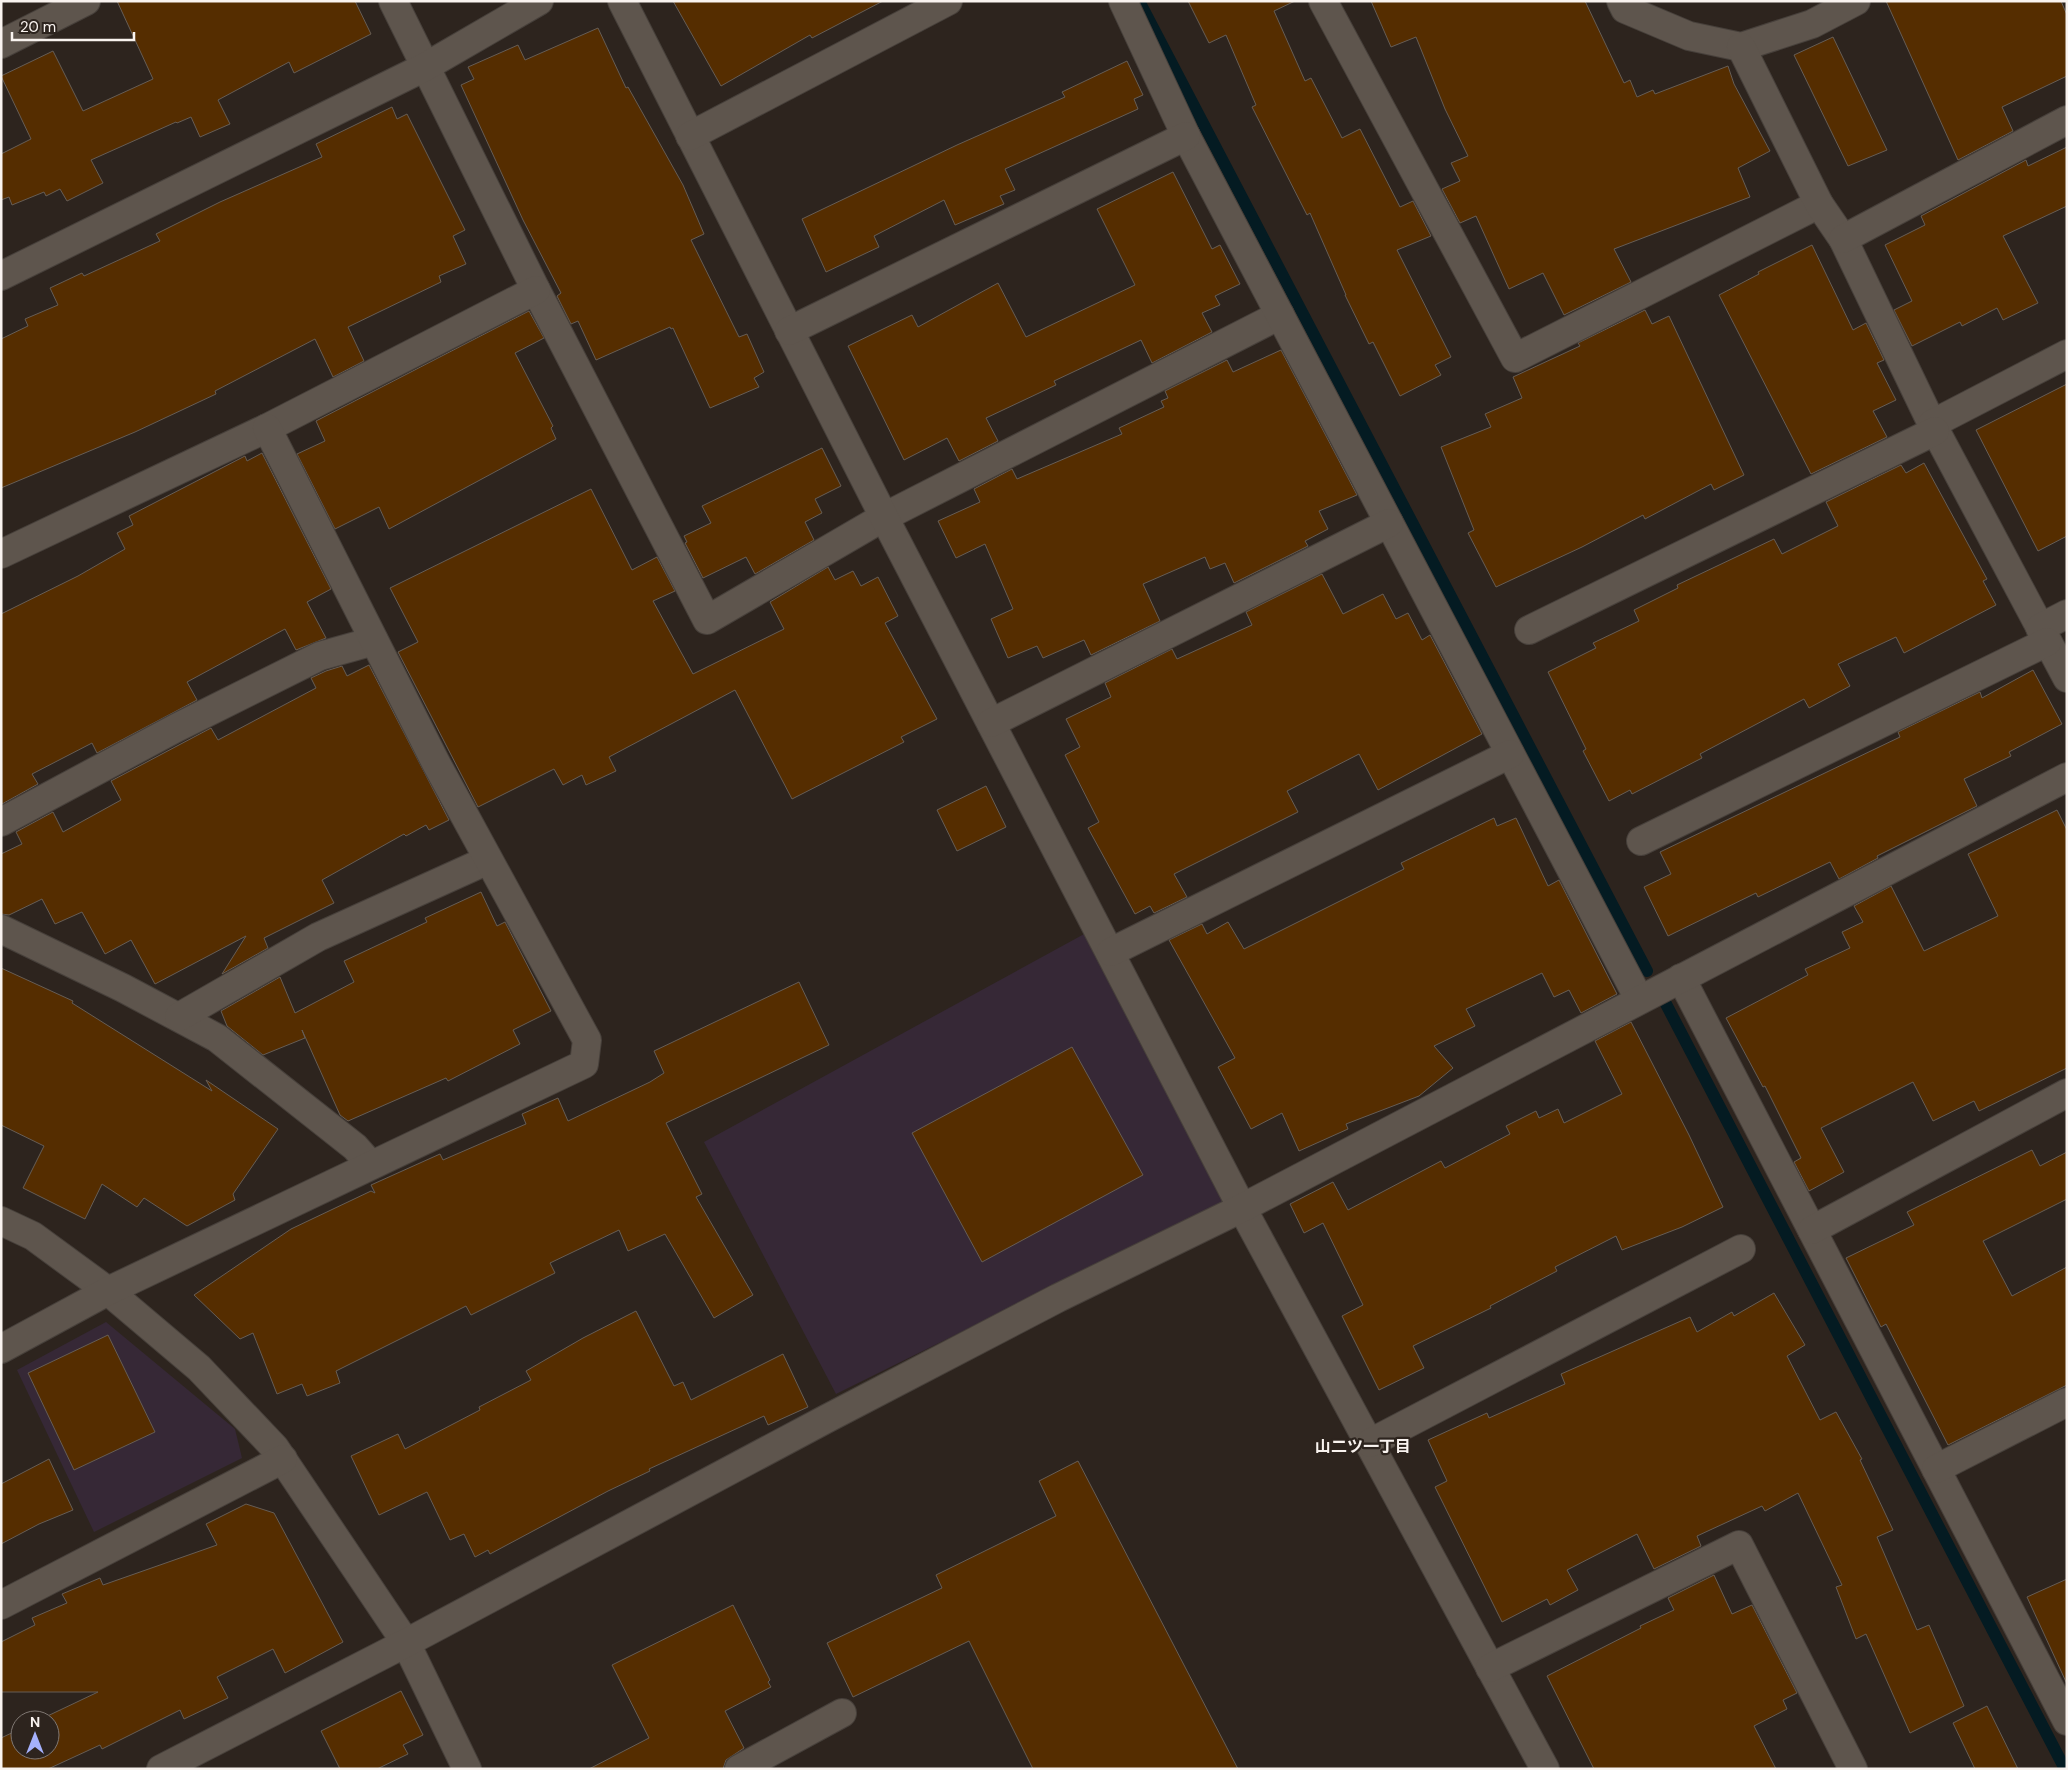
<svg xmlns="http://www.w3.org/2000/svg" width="2068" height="1770" viewBox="0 0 2068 1770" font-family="'DM Sans','Noto Sans JP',sans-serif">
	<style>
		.commercial { fill: #362836 }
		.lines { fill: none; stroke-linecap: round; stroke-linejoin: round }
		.stream { stroke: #041b22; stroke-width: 12 }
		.building { fill: #552d00; stroke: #665d55 }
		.minor-casing { stroke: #47403b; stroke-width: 30 }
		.minor { stroke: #5e554d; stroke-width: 28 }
		.labels { text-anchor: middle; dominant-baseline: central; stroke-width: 4.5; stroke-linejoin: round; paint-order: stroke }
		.neighbourhood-label { font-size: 16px; font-weight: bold; fill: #f9f3ef; stroke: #2d241e }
	</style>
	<rect width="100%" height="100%" fill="#2d241e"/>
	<g class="commercial">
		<path d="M1097,927L1237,1195L836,1394L704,1142Z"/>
		<path d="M106,1322L235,1429L242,1458L94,1532L17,1370Z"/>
	</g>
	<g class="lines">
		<g class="stream">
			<path d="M1139,1L1647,971"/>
			<path d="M1666,1004L2065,1769"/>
		</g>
	</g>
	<g class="building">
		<path d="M117,1H355L371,34L294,73L289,62L218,100L230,124L200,137L191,117L177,123L176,122L91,160L103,183L67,201L60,189L46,196L44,192L12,205L9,197L1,200V154L31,139L1,76L53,51L83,111L153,79Z"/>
		<path d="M673,1H883L812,38L810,35L721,86Z"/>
		<path d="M1188,1H1295L1274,11L1305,81L1311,78L1342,138L1360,129L1400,207L1413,201L1431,236L1397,250L1451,357L1435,365L1441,375L1400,396L1373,342L1369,344L1345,295H1346L1310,213L1307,215L1252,107L1256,105L1226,35L1209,43Z"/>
		<path d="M1371,1H1585L1624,83L1630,80L1637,97L1653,90L1655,94L1728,66L1734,84L1770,151L1738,168L1750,197L1614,249L1631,282L1564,315L1543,273L1509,289L1476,216L1460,223L1442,189L1460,181L1451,163L1468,156L1445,109L1416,37L1391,47Z"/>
		<path d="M1886,1H2061L2067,15V76L2002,107L2013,131L1958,160Z"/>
		<path d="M598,28L626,88L628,87L683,185L704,234L691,240L739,337L747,334L764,372L754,378L759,387L710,408L673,328L671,329L670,327L596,360L578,321L571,324L557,296L561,293L523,220L461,85L474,79L468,67L518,45L525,60Z"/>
		<path d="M1833,37L1887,150L1848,166L1794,55Z"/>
		<path d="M1127,61L1143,95L1134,99L1138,109L1005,169L1015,190L1000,196L1004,204L955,225L944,200L874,236L879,247L826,272L802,219L957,145L1065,97L1062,92Z"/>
		<path d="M392,107L397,119L407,114L465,230L453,236L466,264L439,276L441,282L348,327L364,361L333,377L315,339L215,391L216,394L135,432L1,488V339L28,326L25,319L58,305L50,288L82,273L84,276L160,241L156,234L220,202L322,157L316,144Z"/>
		<path d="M2067,147V206L2003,236L2038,303L2003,320L1997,308L1962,326L1960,322L1912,346L1894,310L1912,301L1885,245L1925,225L1921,216L2026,160L2028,166Z"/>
		<path d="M1173,172L1212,249L1220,245L1240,284L1215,296L1220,305L1202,313L1212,332L1152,363L1141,340L1054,381L1056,385L986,418L998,441L959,461L947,438L904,460L848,346L912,315L918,327L998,283L1026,337L1135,285L1097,209Z"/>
		<path d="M1812,245L1853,330L1866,323L1884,360L1877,363L1896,400L1873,411L1887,437L1811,474L1719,295L1759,274L1758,272Z"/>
		<path d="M1645,310L1652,324L1669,316L1744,475L1714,490L1711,484L1645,519L1643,515L1582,547L1496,587L1468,533L1474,530L1441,447L1491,427L1485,414L1522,398L1513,377L1580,346L1578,343Z"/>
		<path d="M529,311L544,338L515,353L553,426L551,428L556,439L389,529L379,507L335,529L297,454L325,441L316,421Z"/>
		<path d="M1281,350L1357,495L1319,511L1328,529L1305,541L1308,546L1234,583L1225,563L1210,569L1205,557L1143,584L1160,621L1091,655L1084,640L1043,658L1037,646L1008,658L991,619L1013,609L985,544L956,558L938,521L980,502L974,489L1012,469L1017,479L1122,434L1119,428L1164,407L1161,401L1168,398L1165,391L1227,360L1233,372Z"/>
		<path d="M2067,384V536L2038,551L1976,430Z"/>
		<path d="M822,448L841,486L815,499L822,513L805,522L814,540L755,574L746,557L703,578L685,543L687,542L684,536L711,523L702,506Z"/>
		<path d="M262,453L331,589L307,602L326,638L296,650L285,629L187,682L197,700L97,753L92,743L32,774L38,784L2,804L1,614L78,576L125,549L117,533L133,525L129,516L245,456L247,461Z"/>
		<path d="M1924,463L1987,579L1983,581L1996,605L1904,653L1896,637L1838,664L1850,686L1809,708L1804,699L1700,754L1702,758L1632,794L1630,790L1609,801L1583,751L1586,749L1548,672L1596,648L1593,643L1639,621L1634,610L1678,588L1677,585L1774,539L1782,554L1838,526L1826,502L1901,465L1906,473Z"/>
		<path d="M591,489L632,570L657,557L675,591L653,601L693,674L784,629L770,602L828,567L835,580L853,571L861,586L878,577L898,616L885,623L937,719L901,737L904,742L792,799L735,690L609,757L616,771L586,785L582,775L563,785L554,769L478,807L398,652L418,642L390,588Z"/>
		<path d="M1322,574L1343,614L1383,594L1396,619L1408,613L1422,640L1430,635L1482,734L1378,790L1359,754L1287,791L1298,812L1174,874L1187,897L1154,913L1150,906L1135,914L1088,828L1099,822L1065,755L1080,747L1066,719L1111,697L1105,683L1172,649L1177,659L1252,625L1246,612Z"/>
		<path d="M369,665L449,820L429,830L426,825L406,836L404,834L322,880L334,903L264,938L268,948L222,974L246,936L155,984L131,940L105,954L82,912L55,924L42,899L9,915L1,914V854L22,844L16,832L53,812L63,832L121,800L111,781L211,728L218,740L316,688L311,678L326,671L342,666L347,676Z"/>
		<path d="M2033,670L2062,724L2009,752L2011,756L1964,779L1977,806L1877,856L1878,858L1839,879L1830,862L1758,897L1756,893L1668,936L1644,887L1671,874L1660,852L1900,737L1898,732L1980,692L1982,698Z"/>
		<path d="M986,786L1006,827L957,851L937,810Z"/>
		<path d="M2057,810L2067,830V1068L1979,1111L1974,1101L1933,1121L1913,1082L1821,1128L1844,1172L1809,1191L1794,1162L1801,1158L1765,1086L1763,1087L1726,1018L1808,975L1805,969L1850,948L1842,932L1863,922L1854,906L1891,886L1924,951L1998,916L1968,854Z"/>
		<path d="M1494,818L1497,826L1516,818L1548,886L1559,880L1617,994L1581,1013L1569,990L1554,997L1542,973L1466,1009L1475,1026L1434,1046L1453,1068L1419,1096L1346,1124L1348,1129L1299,1151L1282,1113L1251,1129L1218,1067L1235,1058L1169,940L1202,924L1207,934L1228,922L1244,949L1404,869L1401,863Z"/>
		<path d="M481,892L497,926L505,922L551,1011L513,1030L520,1044L448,1081L446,1078L348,1121L340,1115L302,1030L305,1038L263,1055L227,1026L221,1011L280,977L295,1013L354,982L344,961L427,922L425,918Z"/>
		<path d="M1,968L73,1001L72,1003L212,1091L206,1080L278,1129L233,1194L235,1200L187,1226L144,1198L137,1207L102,1184L85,1219L23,1188L44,1146L1,1125Z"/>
		<path d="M799,982L829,1045L666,1123L702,1194L696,1197L753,1295L714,1318L665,1234L628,1251L619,1230L550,1263L555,1273L471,1315L466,1306L336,1371L340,1383L307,1396L302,1384L277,1394L253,1333L240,1339L194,1295L291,1229L371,1191L375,1193L371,1185L440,1154L443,1160L526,1124L522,1114L558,1098L568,1121L650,1082L664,1073L654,1051Z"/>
		<path d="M1631,1022L1689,1135L1723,1207L1682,1227L1622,1250L1616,1236L1555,1267L1557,1271L1490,1306L1491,1308L1413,1346L1424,1368L1379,1390L1342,1316L1363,1305L1323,1223L1304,1233L1290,1204L1333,1182L1348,1210L1441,1161L1445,1168L1510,1134L1506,1126L1536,1111L1539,1118L1558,1109L1564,1123L1622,1094L1595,1041Z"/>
		<path d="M1072,1047L1143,1175L982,1262L912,1133Z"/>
		<path d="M2032,1150L2040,1166L2067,1152V1199L1983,1241L2012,1296L2067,1267V1385L1948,1445L1886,1324L1881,1327L1846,1258L1914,1225L1907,1212Z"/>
		<path d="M1774,1293L1805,1345L1787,1356L1820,1420L1836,1412L1862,1459L1860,1460L1893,1530L1877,1537L1917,1630L1929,1625L1964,1706L1910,1733L1866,1634L1856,1639L1836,1587L1842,1585L1798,1493L1765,1511L1762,1506L1697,1536L1701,1546L1654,1569L1637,1534L1567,1570L1578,1590L1550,1605L1547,1599L1502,1622L1435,1487L1447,1481L1428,1440L1487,1413L1489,1418L1565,1384L1561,1374L1690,1317L1697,1332L1732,1312L1734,1316Z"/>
		<path d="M636,1311L674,1386L683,1382L691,1400L783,1354L808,1407L768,1425L764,1416L649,1469L650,1471L608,1491L490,1554L488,1550L475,1557L464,1534L450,1540L427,1492L379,1515L351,1456L398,1434L405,1449L480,1410L479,1407L531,1380L526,1371L583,1338Z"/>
		<path d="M108,1335L155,1432L74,1470L28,1373Z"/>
		<path d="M49,1459L73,1510L39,1524L1,1544V1484Z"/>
		<path d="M1078,1461L1238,1769H1033L969,1641L853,1697L827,1643L942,1588L936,1575L1056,1516L1039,1481Z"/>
		<path d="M246,1504L274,1513L343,1642L285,1673L273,1649L217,1677L228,1698L184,1719L180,1710L102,1749L100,1745L48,1769H1V1738L20,1729V1750H50V1720H39L98,1692H1V1642L35,1625L32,1618L67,1603L62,1594L100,1578L103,1585L217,1545L206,1524Z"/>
		<path d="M1714,1575L1732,1614L1752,1605L1797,1693L1783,1700L1787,1709L1754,1726L1776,1769H1594L1547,1676L1641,1628L1640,1626L1674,1610L1668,1598Z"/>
		<path d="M2067,1579V1684L2027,1597Z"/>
		<path d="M733,1605L770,1680L768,1682L771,1687L725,1711L744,1748L726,1760L723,1769H589L649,1738L612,1665Z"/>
		<path d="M401,1691L423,1735L403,1745L408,1754L377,1769H340L321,1731Z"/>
		<path d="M1987,1706L2018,1769H1975L1953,1723Z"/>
	</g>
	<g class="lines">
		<g class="minor-casing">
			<g id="minor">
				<path d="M393,1L536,290L707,620L884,517L1280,315"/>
				<path d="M622,1L884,517L1242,1208L1545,1769"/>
				<path d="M1123,1L1186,136L1639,999"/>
				<path d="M1323,1L1515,358L1819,204"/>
				<path d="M1621,1L1625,9L1689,36L1741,47L1812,24L1856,1"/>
				<path d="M1,44L86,1"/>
				<path d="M1741,47L1819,204L1843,239L1932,424L2067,678"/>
				<path d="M690,136L948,1"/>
				<path d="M1843,239L2067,120"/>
				<path d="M1,276L425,67L539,1"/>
				<path d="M789,331L1186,136"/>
				<path d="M1932,424L2067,354"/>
				<path d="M1,554L267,428L536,290"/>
				<path d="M2040,628L2067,614"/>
				<path d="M1529,630L1935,431"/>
				<path d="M991,723L1389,523"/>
				<path d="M1,822L176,728L320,656L374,641"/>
				<path d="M1641,841L2047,642"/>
				<path d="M1,929L123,988L217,1038L355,1147L371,1165"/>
				<path d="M1111,952L1510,754"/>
				<path d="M1681,978L2067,1721"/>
				<path d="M179,1017L318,937L488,860"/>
				<path d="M1,1221L33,1236L108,1291L199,1368L275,1448L406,1643L467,1769"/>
				<path d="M1812,1230L2067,1093"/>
				<path d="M1,1349L108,1291L584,1064L587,1040L436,763L267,428"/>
				<path d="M1370,1443L1741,1249"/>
				<path d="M1936,1469L2067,1402"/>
				<path d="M1,1605L283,1459"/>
				<path d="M1490,1668L1739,1545L1853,1769"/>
				<path d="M161,1769L406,1643L828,1418L1058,1298L1242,1208L2067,777"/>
				<path d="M739,1769L842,1713"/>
			</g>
		</g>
		<use href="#minor" class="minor"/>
	</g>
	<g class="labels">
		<g class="neighbourhood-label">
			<text x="1363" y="1446">山二ツ一丁目</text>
		</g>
	</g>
	<rect width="2068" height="1770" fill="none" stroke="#f9f3ef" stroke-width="5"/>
	<g transform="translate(35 1735)"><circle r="24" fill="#2d241e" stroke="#7f7772"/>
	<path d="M0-4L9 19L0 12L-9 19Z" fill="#a5b1fc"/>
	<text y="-8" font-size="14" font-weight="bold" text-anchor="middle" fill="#f9f3ef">N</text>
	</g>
	<path d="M12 32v8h122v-8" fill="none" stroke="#f9f3ef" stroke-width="2.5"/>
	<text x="20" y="32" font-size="15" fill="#f9f3ef" stroke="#2d241e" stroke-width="4" paint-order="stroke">20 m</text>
</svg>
